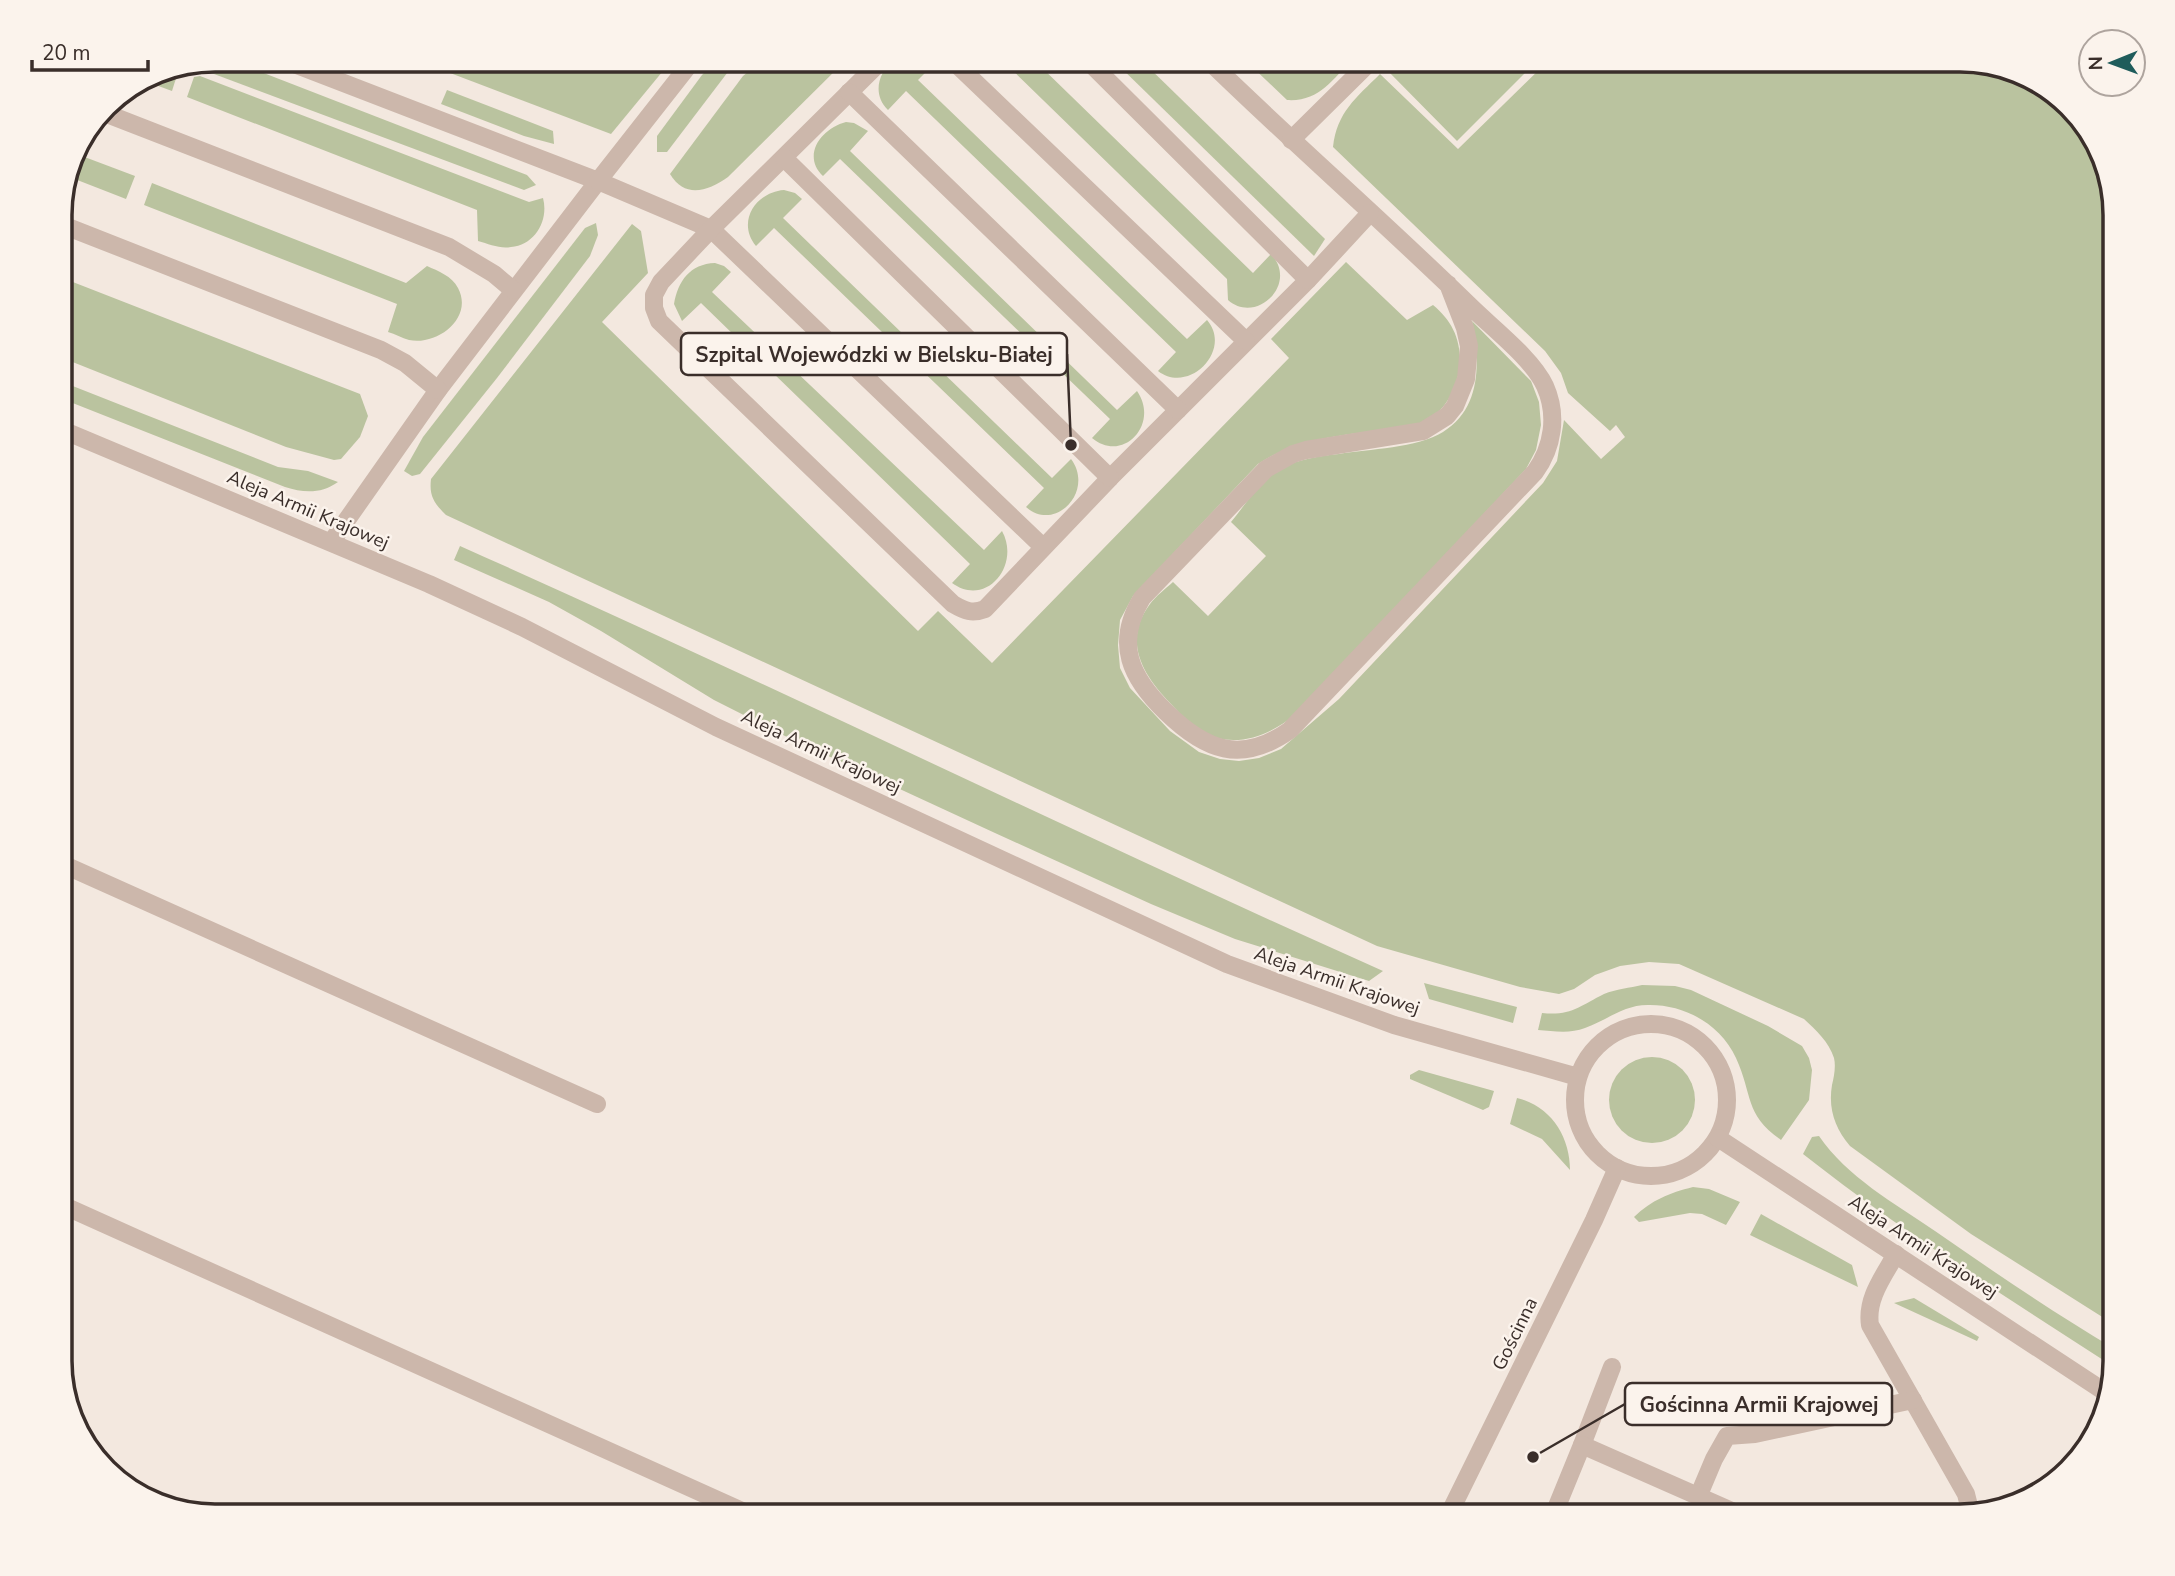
<svg xmlns="http://www.w3.org/2000/svg" width="2175" height="1576" viewBox="0 0 2175 1576" font-family="'Nunito Sans',sans-serif">
	<style>
		.green { fill: #bac39f }
		.lines { fill: none; stroke-linecap: round; stroke-linejoin: round }
		.minor { stroke: #ccb7ab; stroke-width: 18 }
		.labels { text-anchor: middle; dominant-baseline: central; stroke-width: 5; stroke-linejoin: round; paint-order: stroke }
		.street-label { font-size: 19px; fill: #3a2e2a; stroke: #fbf3ec }
		.rim { fill: none; stroke: #3a2e2a; stroke-width: 3.5 }
		.leader { fill: none; stroke: #3a2e2a; stroke-width: 2.5 }
		.callout-dot { fill: #3a2e2a; stroke: #fbf3ec; stroke-width: 2.5 }
		.callout { fill: #fbf3ec; stroke: #3a2e2a; stroke-width: 2.5 }
		.callout-label { font-size: 21px; text-anchor: middle; font-weight: bold; fill: #3a2e2a }
	</style>
	<rect width="100%" height="100%" fill="#f3e8df"/>
	<g class="green">
		<path d="M215,60H230L527,175L536,185L524,190L198,68V63Z"/>
		<path d="M416,60H672L611,134Z"/>
		<path d="M717,60H737L667,152H657V136L702,75Z"/>
		<path d="M762,60H846L728,177C708,191 685,199 670,174L743,76Z"/>
		<path d="M894,60H938L918,80L1187,339L1207,320C1233,350 1189,395 1158,371L1176,352L906,91L888,110C872,95 878,72 894,60Z"/>
		<path d="M1002,60H1034L1253,273L1271,254C1299,284 1256,325 1228,300L1227,279Z"/>
		<path d="M1113,60H1141L1325,239L1314,256Z"/>
		<path d="M1245,60H1352C1332,80 1319,102 1287,100Z"/>
		<path d="M1394,60H1450L1453,63L1457,60H1538L1457,141L1386,69Z"/>
		<path d="M1549,60H1960L2054,91L2099,146L2115,215V1325L1971,1234L1850,1146C1835,1128 1828,1109 1832,1085C1834,1077 1836,1066 1834,1058C1829,1042 1816,1030 1804,1019L1679,964L1649,962L1620,966L1595,975L1574,989L1559,994L1520,987L1377,946L446,515C434,503 429,496 431,479L632,224L641,231L648,273L602,322L918,631L938,611L992,663L1289,358L1271,339L1346,262L1407,320L1433,305C1451,320 1460,337 1460,361C1459,386 1446,411 1424,423C1414,428 1398,427 1387,429C1341,436 1297,438 1258,464L1133,596L1120,620L1118,645L1120,668L1130,688L1170,731L1199,752L1220,759L1239,761L1259,758L1281,749L1339,699L1543,483L1557,461L1564,420L1601,459L1625,437L1616,425L1610,431L1568,393L1561,373L1545,351L1333,147C1337,112 1356,98 1380,74L1458,149Z"/>
		<path d="M175,67L178,72L172,91L142,80L156,71Z"/>
		<path d="M200,76L529,202L543,198C549,220 535,245 511,247C500,249 489,244 478,241L477,210L187,97L194,77Z"/>
		<path d="M447,90L553,131L554,144L524,136L441,104Z"/>
		<path d="M846,122L854,123L868,131L850,151L1117,410L1137,391C1160,424 1123,464 1092,438L1110,419L840,159L823,176C801,155 822,128 846,122Z"/>
		<path d="M74,153L135,176L126,199L67,176Z"/>
		<path d="M152,183L406,283L427,266C438,271 452,276 458,288C474,318 437,346 409,340C402,338 395,334 388,332L397,304L144,205Z"/>
		<path d="M784,190L795,193L802,199L783,218L1052,478L1071,459C1095,491 1055,533 1026,507L1044,488L774,228L756,246C736,222 756,192 784,190Z"/>
		<path d="M596,223L598,235L590,256L497,378L420,474L412,476L404,471L423,437L585,228Z"/>
		<path d="M715,263L724,266L731,272L712,292L984,550L1002,531C1021,565 986,608 952,583L970,564L701,303L682,321L674,304C678,281 690,264 715,263Z"/>
		<path d="M60,277L360,394L368,416L360,437L341,459L334,460L286,447L60,357Z"/>
		<path d="M1472,321L1531,381L1539,402L1541,425L1536,450L1526,469L1296,714C1268,737 1231,751 1197,729C1187,723 1178,711 1170,703C1143,675 1122,641 1150,604C1156,596 1165,589 1173,582L1208,616L1266,556L1231,522C1246,504 1261,479 1282,468C1299,459 1319,456 1339,454C1368,449 1418,448 1443,432C1482,408 1480,361 1472,321Z"/>
		<path d="M60,381L278,467L308,471L338,482C321,494 304,493 285,487L60,398Z"/>
		<path d="M460,546C770,684 1074,833 1383,971L1369,981L1235,939L1151,904L995,833L785,736L714,700L601,631L549,602L454,560Z"/>
		<path d="M1424,983L1517,1007L1513,1023L1429,999Z"/>
		<path d="M1642,985L1675,986L1691,990L1768,1026L1802,1046L1809,1058L1812,1070L1809,1100L1781,1140C1744,1114 1753,1095 1736,1058C1721,1025 1686,1005 1650,1005C1624,1004 1608,1020 1585,1028C1570,1034 1553,1031 1538,1030L1542,1013C1571,1016 1580,1006 1604,994C1616,989 1630,988 1642,985Z"/>
		<circle cx="1652" cy="1100" r="43"/>
		<path d="M1419,1070L1494,1091L1489,1107L1483,1110L1410,1079V1075Z"/>
		<path d="M1517,1098C1551,1106 1570,1137 1570,1170L1542,1139L1510,1124Z"/>
		<path d="M1819,1136C1847,1177 1894,1203 1935,1231C1994,1272 2054,1313 2115,1349L2114,1367C2008,1298 1902,1232 1803,1154L1812,1137Z"/>
		<path d="M1693,1187L1709,1189L1740,1202L1726,1225L1702,1214L1690,1213L1639,1222L1634,1217C1652,1200 1669,1193 1693,1187Z"/>
		<path d="M1761,1214L1852,1265L1858,1287L1750,1235Z"/>
		<path d="M1914,1298L1979,1337L1977,1341L1894,1303Z"/>
	</g>
	<g class="lines">
		<g class="minor">
			<path d="M284,60L598,181L438,390L332,541"/>
			<path d="M693,60L598,181L711,229L1043,547"/>
			<path d="M882,60L711,229L661,282L654,295V308L659,321L953,604C965,611 972,614 985,609L1110,478L1308,280L1087,60"/>
			<path d="M952,60L1246,341"/>
			<path d="M1208,60C1293,143 1383,221 1469,305C1491,327 1532,358 1545,386C1558,415 1553,447 1535,472L1290,730C1241,765 1205,750 1166,712C1131,678 1114,644 1142,598L1266,469L1293,454L1306,450L1423,431L1447,416L1455,406L1466,379L1469,346L1465,328L1448,284"/>
			<path d="M849,92L1178,410"/>
			<path d="M102,112L449,247L494,274L513,290"/>
			<path d="M1291,140L1372,60"/>
			<path d="M784,158L1110,478"/>
			<path d="M60,224L381,350L405,363L438,390"/>
			<path d="M1308,280L1370,213"/>
			<path d="M60,429L429,584L522,627L716,727L1227,964L1394,1025L1578,1077"/>
			<path d="M60,863L597,1104"/>
			<circle cx="1651" cy="1100" r="76"/>
			<path d="M1718,1138L2105,1392"/>
			<path d="M60,1204L753,1516"/>
			<path d="M1896,1254C1883,1277 1866,1299 1870,1325L1966,1494L1971,1514"/>
			<path d="M1582,1445L1612,1367"/>
			<path d="M1698,1497L1714,1459L1727,1436L1755,1434L1913,1400"/>
			<path d="M1448,1516L1594,1220L1617,1168"/>
			<path d="M1553,1516L1582,1445L1743,1516"/>
		</g>
	</g>
	<g class="labels">
		<g class="street-label">
			<text transform="translate(308 510) rotate(23)">Aleja Armii Krajowej</text>
			<text transform="translate(821 752) rotate(25)">Aleja Armii Krajowej</text>
			<text transform="translate(1337 981) rotate(19)">Aleja Armii Krajowej</text>
			<text transform="translate(1923 1247) rotate(33)">Aleja Armii Krajowej</text>
			<text transform="translate(1515 1334) rotate(-64)">Gościnna</text>
		</g>
	</g>
	<path d="M0 0H2175V1576H0ZM215 72H1960A143 143 0 0 1 2103 215V1361A143 143 0 0 1 1960 1504H215A143 143 0 0 1 72 1361V215A143 143 0 0 1 215 72Z" fill="#fbf3ec" fill-rule="evenodd"/>
	<path class="rim" d="M215 72H1960A143 143 0 0 1 2103 215V1361A143 143 0 0 1 1960 1504H215A143 143 0 0 1 72 1361V215A143 143 0 0 1 215 72Z"/>
	<path class="leader" d="M1071 445L1067 354M1533 1457L1625 1404"/>
	<g class="callout-dot">
		<circle cx="1071" cy="445" r="7"/>
		<circle cx="1533" cy="1457" r="7"/>
	</g>
	<g class="callout">
		<rect x="681" y="333" width="386" height="42" rx="7"/>
		<rect x="1625" y="1383" width="267" height="42" rx="7"/>
	</g>
	<g class="callout-label">
		<text x="874" y="362">Szpital Wojewódzki w Bielsku-Białej</text>
		<text x="1759" y="1412">Gościnna Armii Krajowej</text>
	</g>
	<g transform="translate(2112 63) rotate(269)"><circle r="33" fill="#fbf3ec" stroke="#aea49e" stroke-width="2"/>
	<path d="M0-5L12 26L0 18L-12 26Z" fill="#1f5c5b"/>
	<text y="-10" font-size="19" font-weight="bold" text-anchor="middle" fill="#3a2e2a">N</text>
	</g>
	<path d="M32 60v10h116v-10" fill="none" stroke="#3a2e2a" stroke-width="3.5"/>
	<text x="42" y="60" font-size="21" fill="#3a2e2a" stroke="#fbf3ec" stroke-width="5" paint-order="stroke">20 m</text>
</svg>
